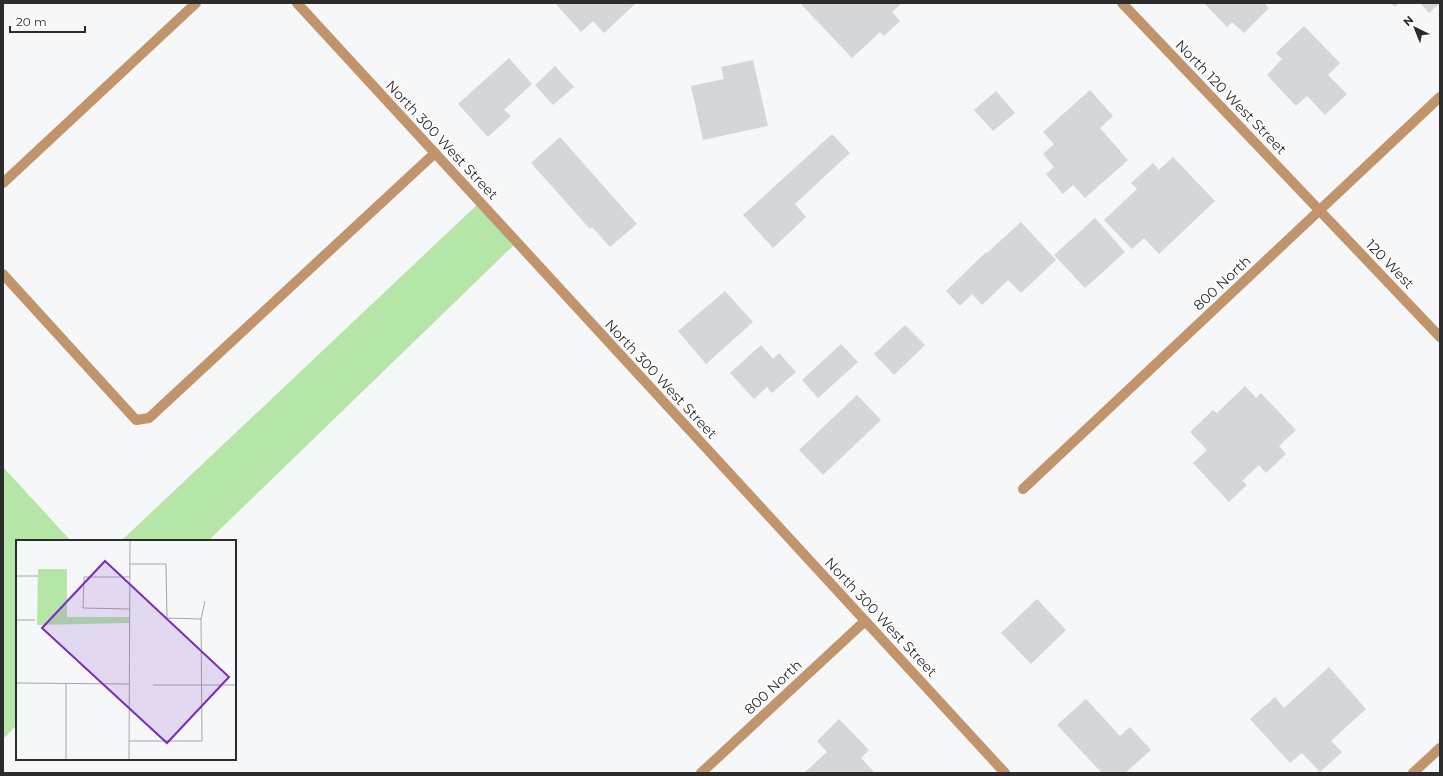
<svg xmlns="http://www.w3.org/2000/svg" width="1443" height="776" viewBox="0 0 1443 776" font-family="Montserrat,sans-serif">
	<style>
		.green { fill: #b5e6a8 }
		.building { fill: #d4d6d7 }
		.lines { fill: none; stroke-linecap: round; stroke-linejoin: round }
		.minor { stroke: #c2946b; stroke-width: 10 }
		.labels { text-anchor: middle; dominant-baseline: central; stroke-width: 3.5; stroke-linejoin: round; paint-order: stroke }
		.street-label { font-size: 14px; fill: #2c2c2d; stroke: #fff }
		.inset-road { fill: none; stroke: #a5a6a7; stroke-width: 1 }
		.view { fill: #7b2cbf; fill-opacity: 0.15; stroke: #7b2cbf; stroke-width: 2 }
		.inset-edge { fill: none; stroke: #2c2c2d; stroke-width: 2 }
	</style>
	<rect width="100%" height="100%" fill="#f5f7f9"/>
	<g class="green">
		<path d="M480,202L517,242L208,541H121Z"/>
		<path d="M3,467L71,541H17V725L3,739Z"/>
	</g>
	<g class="building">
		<path d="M555,3H636L604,33L593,21L581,32Z"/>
		<path d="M800,3H902L892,12L900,21L884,36L880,32L852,58Z"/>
		<path d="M1204,3H1264L1269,8L1244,33L1232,22L1227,27Z"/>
		<path d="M1390,3H1399L1395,7Z"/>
		<path d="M1420,3H1440L1429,13Z"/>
		<path d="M1304,26L1340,63L1328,75L1347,94L1325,115L1307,96L1296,106L1267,75L1282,59L1276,53Z"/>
		<path d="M509,58L532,84L504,110L511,116L488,137L458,104Z"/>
		<path d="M753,60L768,126L703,140L691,86L724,79L721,67Z"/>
		<path d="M555,66L574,87L553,105L535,85Z"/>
		<path d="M1090,90L1113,116L1100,128L1128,160L1085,198L1073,185L1063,194L1046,174L1054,167L1043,154L1054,144L1043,132Z"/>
		<path d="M996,91L1015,113L993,131L974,110Z"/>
		<path d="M832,134L850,153L795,204L806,217L773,248L743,215Z"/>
		<path d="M560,137L637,224L610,247L592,227L590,229L531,163Z"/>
		<path d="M1173,157L1215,201L1159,254L1144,238L1132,249L1104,220L1137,189L1131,183L1153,163L1159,170Z"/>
		<path d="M1095,218L1125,252L1085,288L1054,255Z"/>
		<path d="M1021,222L1056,260L1021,293L1008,280L982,305L972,294L960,306L946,291L986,252L987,253Z"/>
		<path d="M725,291L753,322L706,364L678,331Z"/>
		<path d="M905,325L925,345L894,375L874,354Z"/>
		<path d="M841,344L858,362L818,398L802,380Z"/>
		<path d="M761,345L773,359L779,353L796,372L772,393L767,387L754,399L730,373Z"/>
		<path d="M1245,386L1256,398L1261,393L1296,430L1279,446L1286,454L1266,473L1259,465L1242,481L1247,485L1229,502L1193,463L1207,450L1190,432L1213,410L1217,413Z"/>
		<path d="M857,395L881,420L823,475L799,450Z"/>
		<path d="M1037,599L1066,630L1031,664L1001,633Z"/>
		<path d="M1329,667L1366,709L1331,741L1342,752L1320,772L1302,753L1290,763L1250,719L1275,697L1284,708Z"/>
		<path d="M1086,699L1120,736L1130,727L1151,750L1125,773H1102L1057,725Z"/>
		<path d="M839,719L869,750L861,758L875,773H804L827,752L817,741Z"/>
	</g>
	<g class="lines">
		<g class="minor">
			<path d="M297,3L1005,773"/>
			<path d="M1122,3L1440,337"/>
			<path d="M3,183L196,3"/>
			<path d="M3,274L136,420L149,418L435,153"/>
			<path d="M1023,489L1440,97"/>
			<path d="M701,773L865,621"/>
			<path d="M1413,773L1440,748"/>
		</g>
	</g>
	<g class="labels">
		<g class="street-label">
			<text transform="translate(1231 97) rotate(46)">North 120 West Street</text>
			<text transform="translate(442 140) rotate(47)">North 300 West Street</text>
			<text transform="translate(1390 264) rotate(46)">120 West</text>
			<text transform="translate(1222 283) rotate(-43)">800 North</text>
			<text transform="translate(661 379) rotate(47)">North 300 West Street</text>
			<text transform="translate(881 617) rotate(47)">North 300 West Street</text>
			<text transform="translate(773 687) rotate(-43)">800 North</text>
		</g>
	</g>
	<g transform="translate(16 540)">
		<rect width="220" height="220" fill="#f5f7f9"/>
		<path d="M22,29H51V77H114V83L21,85Z" fill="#b5e6a8"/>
		<path class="inset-road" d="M114,24H150L151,78L185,79M0,36H22M114,69L67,68L68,37H114M0,80H19M0,143L113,144M137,145H220M113,201H186L185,79L189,61M50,220V143M113,220L114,0"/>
		<path class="view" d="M89,21L213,137L151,203L26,88Z"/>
		<rect width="220" height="220" class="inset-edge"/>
	</g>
	<rect width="1443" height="776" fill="none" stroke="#2c2c2d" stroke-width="8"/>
	<g transform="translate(1415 28) rotate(317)" stroke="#ffffff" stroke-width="3" paint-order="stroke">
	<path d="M0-3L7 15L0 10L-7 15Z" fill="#2c2c2d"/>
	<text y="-6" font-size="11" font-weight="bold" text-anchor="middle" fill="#2c2c2d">N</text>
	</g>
	<path d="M10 26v6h75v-6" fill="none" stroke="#2c2c2d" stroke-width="2"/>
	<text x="16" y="26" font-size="12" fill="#2c2c2d" stroke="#ffffff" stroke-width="3" paint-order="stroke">20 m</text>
</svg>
